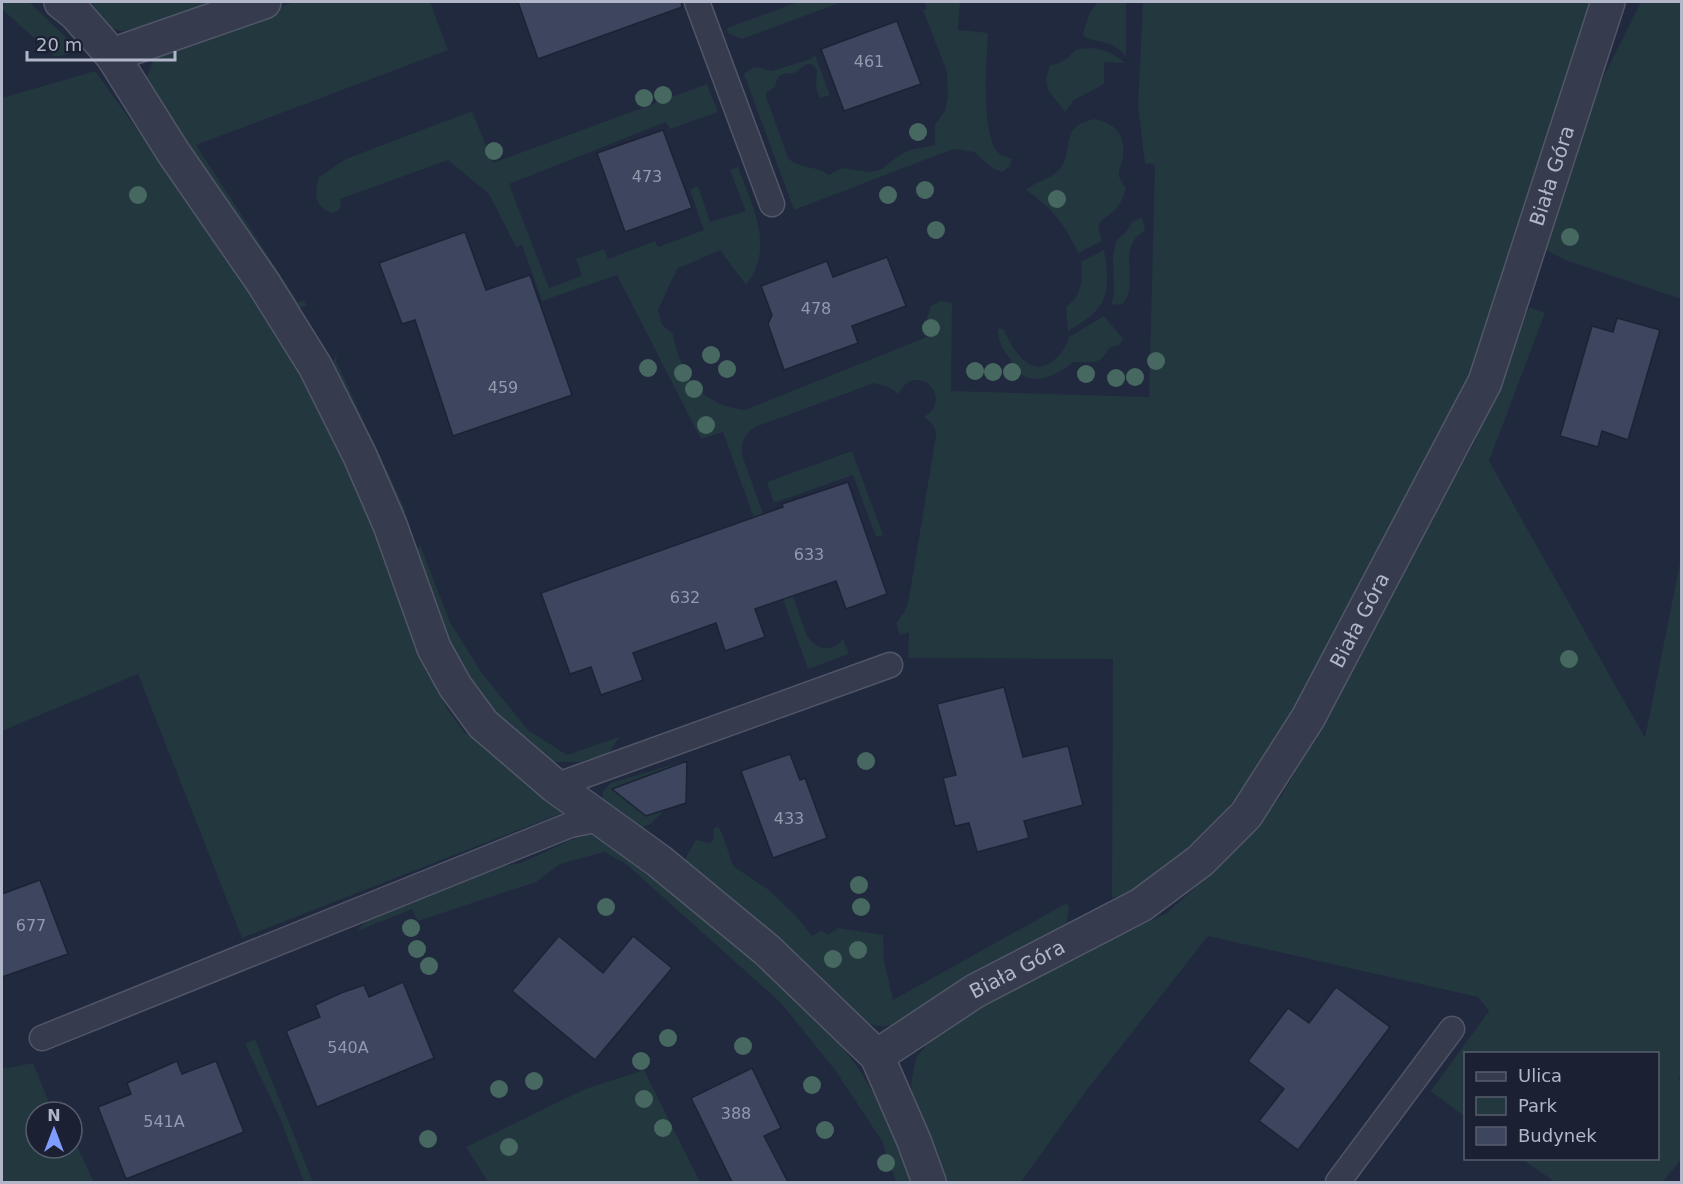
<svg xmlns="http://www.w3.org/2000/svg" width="1683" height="1184" viewBox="0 0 1683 1184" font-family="'DejaVu Sans',sans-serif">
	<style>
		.green { fill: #23373f }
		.building { fill: #3d455f; stroke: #1d2335; stroke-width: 1.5 }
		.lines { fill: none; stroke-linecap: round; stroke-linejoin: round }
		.service-casing { stroke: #515669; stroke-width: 27 }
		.minor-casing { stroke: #515669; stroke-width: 36 }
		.service { stroke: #363c4e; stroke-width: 24 }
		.minor { stroke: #363c4e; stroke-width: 33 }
		.tree { fill: #476860 }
		.labels { text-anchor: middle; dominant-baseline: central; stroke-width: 4.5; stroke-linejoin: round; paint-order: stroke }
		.number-label { font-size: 16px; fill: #949aae }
		.street-label { font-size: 20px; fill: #b1b6c9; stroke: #1b2133 }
	</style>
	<rect width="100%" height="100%" fill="#21293e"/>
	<g class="green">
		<path d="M2,2H29L80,51L55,57L2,9Z"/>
		<path d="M76,2H213L140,27L122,31L104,26Z"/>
		<path d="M294,2H430L448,50L196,145L298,302L304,301L307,306L297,308L146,91C147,79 147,71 154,60C169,40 266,12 294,2Z"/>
		<path d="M798,2H842L742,39L728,33L727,28Z"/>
		<path d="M924,2H960L958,30L988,33C987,58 980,136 999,153C1002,156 1007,157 1012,159L1009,167L1002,172L992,168L974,152L953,149L794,210L744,74C757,63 757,68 772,71L811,59L815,55L830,95L820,98L816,88L817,70L813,65L807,64L794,73L783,74L778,77L775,87L767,92L766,96L788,158C798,169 816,165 829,175L842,168L870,172L880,170L900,155L910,150L935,145V125L945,111L948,96L947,72L923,10L927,9Z"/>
		<path d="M1098,2H1126V56C1119,49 1113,44 1103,42C1094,40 1090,41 1083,35C1086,23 1089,11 1098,2Z"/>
		<path d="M1143,2H1592L1515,233L1467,387L1322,663L1265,760L1210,831L1165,871L1128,894L1112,898L1113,659L908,658L909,632L900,635L896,623L905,611L909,598L936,436C936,426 931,422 924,417C957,396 913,360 899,394L888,387L874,383L755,427C744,434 741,442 742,455L807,636C817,650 831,653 843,639L849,654L808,669L723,432L701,439L617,275L542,301L522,245L516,247L489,194L448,160L340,199L341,204L339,210L333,213C314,208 314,193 319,177L346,159L472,111L493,163L707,84L718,112L670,129L666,122L509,184L549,288L582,276L576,259L604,249L608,259L655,241L658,247L704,230L690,190L698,186L710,222L746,211L730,170L738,167C752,207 776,246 746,285L720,250L677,269L658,310L662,325L673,334C681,376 701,405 745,410L929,336L927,318L931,306L940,301L952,303L951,391L1149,397L1155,165L1145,163L1138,106Z"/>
		<path d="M1641,2H1681V299L1565,260L1544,249L1599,86Z"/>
		<path d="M1091,48C1105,49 1114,54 1125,63L1104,62V84L1074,100L1065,112L1048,90L1046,79L1050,65C1062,64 1069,57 1077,49Z"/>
		<path d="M95,71L249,285L299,369L373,515L390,568L446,707L464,732L563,808L562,813L242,938L138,674L2,731V98Z"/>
		<path d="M1095,119C1115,123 1126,135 1123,157C1123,163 1118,169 1119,176C1120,180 1124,185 1126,189C1123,197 1121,204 1115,210C1101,223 1094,218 1102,241L1078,253C1065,224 1053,209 1026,190C1035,181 1050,180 1059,170C1076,150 1057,126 1095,119Z"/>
		<path d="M1142,218L1145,231C1114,247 1142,283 1122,304L1111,305L1114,294L1113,256L1116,241L1126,232L1133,221Z"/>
		<path d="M1104,250C1111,293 1109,308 1068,331L1066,307C1082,294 1083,281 1081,262Z"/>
		<path d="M1529,307L1545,313L1489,461L1645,738L1681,558L1682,1075L1678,1080L1681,1079L1682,1158L1663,1182H1555L1522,1159L1658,1158V1054H1466L1465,1117L1431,1091L1489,1011L1478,997L1208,936L1086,1091L1021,1182H943L912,1106L911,1084L916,1058L933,1037L990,998L1167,913L1233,853L1282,795L1329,714L1407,560L1474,444Z"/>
		<path d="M1104,316L1123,339L1119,345L1109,348C1099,367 1093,361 1073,362C1061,373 1037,386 1021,374C1017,371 1013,364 1010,359C1002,348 998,342 998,329H1003C1012,347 1029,381 1054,360C1061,354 1066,347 1069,337Z"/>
		<path d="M337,353L336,361L406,512H398L331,367Z"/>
		<path d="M852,451L883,535L876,537L853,475L774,503L767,482Z"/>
		<path d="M420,545L450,622L481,672L528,730L567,755L619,737L609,753L579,762H550L524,743L490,706L471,682L448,645L416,563L417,550Z"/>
		<path d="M698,757L613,789L646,816L665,810L649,825L638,829L603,802V791L611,783Z"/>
		<path d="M718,826L722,833L733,866L769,890L797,917L812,936L822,930L827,935L838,928L883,935L884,960L893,1000L1067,903L1069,908L1067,922L1064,926L1065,929L973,977L896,1023C882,1029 871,1025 857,1019L685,863L687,855L696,840L710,843L714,839L713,829Z"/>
		<path d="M590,835L607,837L673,887L820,1019L857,1066L887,1116L914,1182H896L882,1141L835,1070L781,1003L625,863L604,852L560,864L536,882L418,921L412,909L357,931L365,922L494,868L521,863L575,838Z"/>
		<path d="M255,1039L313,1182H304L280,1118L245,1044Z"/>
		<path d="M33,1063L50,1105L55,1104L59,1112H36V1148H72V1136L94,1182H2V1069Z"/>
		<path d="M644,1070L700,1182H488L466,1147L585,1089Z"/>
	</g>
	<g class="building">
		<path d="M518,2H681L682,7L538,59Z"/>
		<path d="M897,21L921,84L844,111L821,49Z"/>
		<path d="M663,130L692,208L625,232L597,153Z"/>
		<path d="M465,232L486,290L530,275L572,395L453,436L415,320L402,324L379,263Z"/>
		<path d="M887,257L906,306L852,326L858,343L784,370L768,324L772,315L761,286L827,261L833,277Z"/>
		<path d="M1617,318L1660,330L1628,440L1602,431L1598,447L1560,436L1592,326L1613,332Z"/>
		<path d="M848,482L887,594L846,609L836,581L755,609L765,637L725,651L716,623L633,653L643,680L601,695L591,667L570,674L541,593L783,507L782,504Z"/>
		<path d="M1004,687L1023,757L1068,746L1083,805L1024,821L1029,838L977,852L969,823L955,826L943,778L956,775L937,704Z"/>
		<path d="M790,754L800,780L805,778L827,838L773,858L741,771Z"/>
		<path d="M687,761L686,803L646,816L612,789Z"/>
		<path d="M40,880L68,954L2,977V894Z"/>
		<path d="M559,936L603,973L633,936L672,968L595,1060L512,991Z"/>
		<path d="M403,982L434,1058L317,1107L286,1031L320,1017L315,1005L341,993L364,985L369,997Z"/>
		<path d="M1336,987L1390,1027L1298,1150L1259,1121L1284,1089L1248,1061L1288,1008L1309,1023Z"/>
		<path d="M177,1061L182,1074L216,1061L244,1132L126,1179L98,1107L131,1094L127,1083Z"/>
		<path d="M752,1068L781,1128L764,1136L788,1182H732L691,1098Z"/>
	</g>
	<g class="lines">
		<g class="service-casing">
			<g id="service">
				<path d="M697,2L772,204"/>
				<path d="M555,786L890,665"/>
				<path d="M42,1038L570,825L601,819"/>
				<path d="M1338,1182L1452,1029"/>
			</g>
		</g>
		<g class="minor-casing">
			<g id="minor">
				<path d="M61,2L76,14L112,55L173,152L264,284L315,366L360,456L390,525L434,648L455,686L483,724L555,786L659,861L767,950L877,1056L914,1141L929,1182"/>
				<path d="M112,55L264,2"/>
				<path id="s1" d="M877,1056L975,991L1141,905L1200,861L1246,815L1308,718L1485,382L1608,2"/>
			</g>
		</g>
		<use href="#service" class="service"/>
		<use href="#minor" class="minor"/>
	</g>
	<g class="tree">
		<circle cx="663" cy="95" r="9"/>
		<circle cx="644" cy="98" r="9"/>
		<circle cx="918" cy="132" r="9"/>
		<circle cx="494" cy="151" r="9"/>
		<circle cx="925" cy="190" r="9"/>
		<circle cx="138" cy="195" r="9"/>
		<circle cx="888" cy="195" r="9"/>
		<circle cx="1057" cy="199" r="9"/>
		<circle cx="936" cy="230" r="9"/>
		<circle cx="1570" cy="237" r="9"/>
		<circle cx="931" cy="328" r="9"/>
		<circle cx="711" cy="355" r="9"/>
		<circle cx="1156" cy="361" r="9"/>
		<circle cx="648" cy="368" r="9"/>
		<circle cx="727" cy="369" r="9"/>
		<circle cx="975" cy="371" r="9"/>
		<circle cx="993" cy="372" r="9"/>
		<circle cx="1012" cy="372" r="9"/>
		<circle cx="683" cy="373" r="9"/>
		<circle cx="1086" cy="374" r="9"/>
		<circle cx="1135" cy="377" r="9"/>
		<circle cx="1116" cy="378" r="9"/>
		<circle cx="694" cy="389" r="9"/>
		<circle cx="706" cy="425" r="9"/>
		<circle cx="1569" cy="659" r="9"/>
		<circle cx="866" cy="761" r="9"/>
		<circle cx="859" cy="885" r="9"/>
		<circle cx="606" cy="907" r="9"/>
		<circle cx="861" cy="907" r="9"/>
		<circle cx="411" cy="928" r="9"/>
		<circle cx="417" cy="949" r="9"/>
		<circle cx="858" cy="950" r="9"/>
		<circle cx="833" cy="959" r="9"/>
		<circle cx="429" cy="966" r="9"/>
		<circle cx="668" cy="1038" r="9"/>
		<circle cx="743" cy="1046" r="9"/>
		<circle cx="641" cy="1061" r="9"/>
		<circle cx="534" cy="1081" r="9"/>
		<circle cx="812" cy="1085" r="9"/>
		<circle cx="499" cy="1089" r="9"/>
		<circle cx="644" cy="1099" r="9"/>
		<circle cx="663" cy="1128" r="9"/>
		<circle cx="825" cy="1130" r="9"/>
		<circle cx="428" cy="1139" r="9"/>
		<circle cx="509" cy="1147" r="9"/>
		<circle cx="886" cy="1163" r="9"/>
	</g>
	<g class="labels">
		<g class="number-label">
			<text x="869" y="61">461</text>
			<text x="647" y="176">473</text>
			<text x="816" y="308">478</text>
			<text x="503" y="387">459</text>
			<text x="809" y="554">633</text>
			<text x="685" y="597">632</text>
			<text x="789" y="818">433</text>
			<text x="31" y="925">677</text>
			<text x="348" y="1047">540A</text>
			<text x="736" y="1113">388</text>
			<text x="164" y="1121">541A</text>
		</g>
		<g class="street-label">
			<text stroke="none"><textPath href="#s1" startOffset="1155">Biała Góra</textPath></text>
			<text stroke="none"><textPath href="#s1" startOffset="669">Biała Góra</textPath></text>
			<text stroke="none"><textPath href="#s1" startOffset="165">Biała Góra</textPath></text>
		</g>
	</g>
	<rect width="1683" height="1184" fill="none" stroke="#b1b6c9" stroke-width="6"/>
	<rect x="1464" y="1052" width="195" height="108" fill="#1b2133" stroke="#575d6f" stroke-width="1.5"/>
	<rect x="1476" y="1072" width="30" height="9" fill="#363c4e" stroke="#575d6f" stroke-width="1.5"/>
	<text x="1518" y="1082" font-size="18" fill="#b1b6c9">Ulica</text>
	<rect x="1476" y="1097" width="30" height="18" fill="#23373f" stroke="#575d6f" stroke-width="1.5"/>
	<text x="1518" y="1112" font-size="18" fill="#b1b6c9">Park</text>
	<rect x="1476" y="1127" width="30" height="18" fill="#3d455f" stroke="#575d6f" stroke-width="1.5"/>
	<text x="1518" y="1142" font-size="18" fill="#b1b6c9">Budynek</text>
	<g transform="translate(54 1130)"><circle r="28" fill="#1b2133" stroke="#575d6f" stroke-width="1.5"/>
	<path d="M0-4.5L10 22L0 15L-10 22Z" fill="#819cff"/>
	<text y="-9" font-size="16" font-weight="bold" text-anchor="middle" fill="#b1b6c9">N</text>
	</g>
	<path d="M27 51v9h148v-9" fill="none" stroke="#b1b6c9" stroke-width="3"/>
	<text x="36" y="51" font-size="18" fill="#b1b6c9" stroke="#1b2133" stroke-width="4.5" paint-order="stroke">20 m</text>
</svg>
